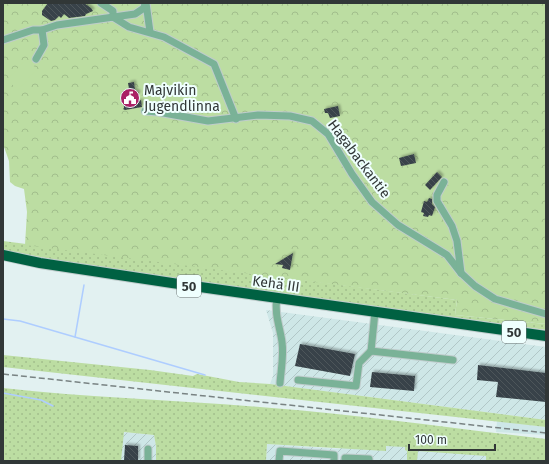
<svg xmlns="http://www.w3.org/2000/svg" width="549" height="464" viewBox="0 0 549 464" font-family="'Fira Sans',sans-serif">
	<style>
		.built { fill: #cee7e7 }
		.industrial { fill: url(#industrial-furrows) }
		.grass { fill: url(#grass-dots) }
		.forest { fill: url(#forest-crowns) }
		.pitch { fill: #bcdda2 }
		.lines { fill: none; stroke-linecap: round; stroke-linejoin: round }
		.stream { stroke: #aecdff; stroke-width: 1.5 }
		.building { fill: url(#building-back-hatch); filter: url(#shadow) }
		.minor-casing { stroke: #bfcccc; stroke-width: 9 }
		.highway-casing { stroke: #bfcccc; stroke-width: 12 }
		.minor { stroke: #7ab297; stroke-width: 7 }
		.highway { stroke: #006142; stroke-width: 10 }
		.rail { stroke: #798383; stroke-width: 1.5; stroke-dasharray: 6 3; stroke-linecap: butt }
		.labels { text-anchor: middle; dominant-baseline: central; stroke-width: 4; stroke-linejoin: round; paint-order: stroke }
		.shield { fill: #effffe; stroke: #6a7373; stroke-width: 1 }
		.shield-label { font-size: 13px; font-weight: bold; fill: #313737 }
		.poi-label { font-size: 14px; fill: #313737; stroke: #effffe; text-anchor: start }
		.street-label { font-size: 14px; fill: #313737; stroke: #effffe }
	</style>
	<defs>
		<pattern id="industrial-furrows" width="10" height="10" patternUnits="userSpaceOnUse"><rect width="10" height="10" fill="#cee7e7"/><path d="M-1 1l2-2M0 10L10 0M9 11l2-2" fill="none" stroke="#b1c7c7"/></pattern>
		<pattern id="grass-dots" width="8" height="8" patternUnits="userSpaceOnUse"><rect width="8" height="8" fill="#bcdda2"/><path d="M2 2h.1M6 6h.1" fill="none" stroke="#a2be8c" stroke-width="1.8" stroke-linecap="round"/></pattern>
		<pattern id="forest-crowns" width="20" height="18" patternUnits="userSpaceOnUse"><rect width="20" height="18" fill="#bcdda2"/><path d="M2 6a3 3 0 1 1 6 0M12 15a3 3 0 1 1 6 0" fill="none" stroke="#a2be8c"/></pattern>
		<pattern id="building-back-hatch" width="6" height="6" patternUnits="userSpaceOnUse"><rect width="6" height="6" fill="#384348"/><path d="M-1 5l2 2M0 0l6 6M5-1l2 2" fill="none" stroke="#4d565a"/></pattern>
		<filter id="shadow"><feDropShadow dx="2" dy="-2" stdDeviation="1" flood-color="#0004"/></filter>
	</defs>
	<rect width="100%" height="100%" fill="#e2f1f1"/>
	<path class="built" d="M497,421L546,427V435L496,432Z"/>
	<g class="industrial">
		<path d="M266,310L546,347V420L270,384L273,376V333Z"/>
		<path d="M341,424L492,439L491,461H266L267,444L340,449Z"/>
		<path d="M123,432L154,435L156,446V461H121Z"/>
	</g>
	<g class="grass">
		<path d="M3,241L457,300L455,315L546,324V330L88,266L3,250Z"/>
		<path d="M3,355L150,370L193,376L197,374L239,382L270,384L546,420V427L3,367Z"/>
		<path d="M3,388C92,398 182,400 272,408C364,415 455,429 546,439V461H486V456L418,451L417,461H407V451L405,450V447L386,446V451L267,444L266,461H156V446L154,435L124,432L121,461H3Z"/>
	</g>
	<path class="forest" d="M3,3H546V138L545,143L546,155V324L455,315L457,300L25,245L27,212L24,189L15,186L10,182L9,161L3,144Z"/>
	<path class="pitch" d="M26,59L37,69L18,90L7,80Z"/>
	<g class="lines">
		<g class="stream">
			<path d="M3,319L20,321L205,375"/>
			<path d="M75,337L84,285"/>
			<path d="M3,393L41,400L53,406"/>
		</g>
	</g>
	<g class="building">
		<path d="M48,3H84L91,8L93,11L86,14L85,16L69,18L64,14L61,18L59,16L55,20L51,21L42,15V11Z"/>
		<path d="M134,82L135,90L139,93L127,107L141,100L142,107L125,110L123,109L124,108L123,93H126L129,89L128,83Z"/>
		<path d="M338,106L340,116L330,118L328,113H325L324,109Z"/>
		<path d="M414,154L416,163L401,166L399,158Z"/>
		<path d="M437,172L442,177L430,190L425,185Z"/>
		<path d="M429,198L432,199V204L435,207L432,216L429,215L428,217L423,216L424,213L421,212L424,201L427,202Z"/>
		<path d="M293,253L290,270L282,268L283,265L275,264Z"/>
		<path d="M300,344L355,354L350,376L295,366Z"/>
		<path d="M478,365L546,373V402L496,397L498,382L477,380Z"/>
		<path d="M372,372L415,376L414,391L370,387Z"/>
		<path d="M125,445L138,446V461H124Z"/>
	</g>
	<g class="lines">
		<g class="minor-casing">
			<g id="minor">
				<path d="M101,3L113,11V17"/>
				<path d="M146,3L150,32"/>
				<path d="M113,17L129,27L164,37L214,64L236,119"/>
				<path d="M3,40L33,30H42L57,25L135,14L144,8L145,3"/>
				<path d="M36,59L44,45L42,30"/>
				<path d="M145,111L158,112L208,121L258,115L290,116L312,121L328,134L352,174L372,202L398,225L447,255L461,273L475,286L495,299L546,314"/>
				<path d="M444,182L437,195V201L452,226L457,241L461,273"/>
				<path d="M277,298C274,314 280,327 282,342C284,355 281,370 280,383"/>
				<path d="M371,351L453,360"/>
				<path d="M371,351L375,312"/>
				<path d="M298,380L356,386L359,363L371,351"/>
				<path d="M148,449V461"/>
				<path d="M279,461L280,451L334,455V461"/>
				<path d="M345,461V458L369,459V461"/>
			</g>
		</g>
		<g class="highway-casing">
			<path id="highway" d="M3,255L40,263L172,283L546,336"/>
		</g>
		<use href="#minor" class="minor"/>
		<use href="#highway" class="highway"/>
		<path class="rail" d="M3,374L546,433"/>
	</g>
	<defs>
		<g id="civic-disc" transform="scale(1)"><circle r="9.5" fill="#aa2165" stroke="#effffe"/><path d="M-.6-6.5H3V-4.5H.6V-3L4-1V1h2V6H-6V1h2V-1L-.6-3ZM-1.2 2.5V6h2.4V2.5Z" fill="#fff"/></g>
	</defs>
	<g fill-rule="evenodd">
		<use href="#civic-disc" x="130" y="98"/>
	</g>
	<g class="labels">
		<g class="shield">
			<rect x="177" y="275" width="24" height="22" rx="3"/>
			<rect x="502" y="321" width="24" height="22" rx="3"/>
		</g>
		<g class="shield-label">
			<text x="189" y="286">50</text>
			<text x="514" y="332">50</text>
		</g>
		<g class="poi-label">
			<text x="144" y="90">Majvikin<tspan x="144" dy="16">Jugendlinna</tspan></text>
		</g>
		<g class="street-label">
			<text transform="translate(359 159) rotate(53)">Hagabackantie</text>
			<text transform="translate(276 284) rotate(8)">Kehä III</text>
		</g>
	</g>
	<rect width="549" height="464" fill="none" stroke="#313737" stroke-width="8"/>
	<path d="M409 444v6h86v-6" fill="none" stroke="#313737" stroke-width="2"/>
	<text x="415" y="444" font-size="12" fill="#313737" stroke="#effffe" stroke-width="3" paint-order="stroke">100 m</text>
</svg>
